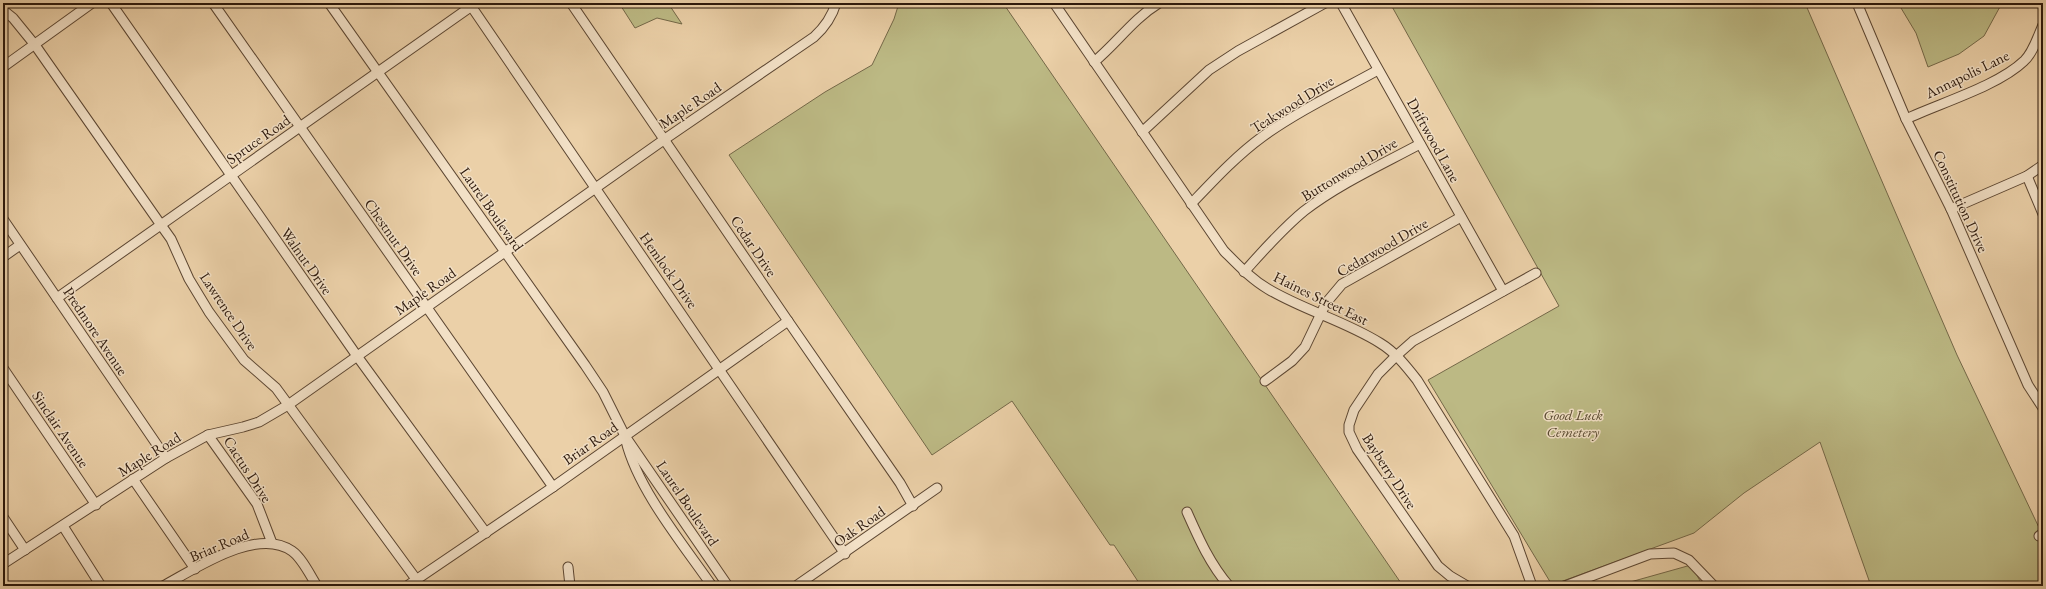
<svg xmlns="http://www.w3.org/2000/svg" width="2046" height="589" viewBox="0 0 2046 589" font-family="'EB Garamond',serif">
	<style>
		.green { fill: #bcb984; stroke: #746848 }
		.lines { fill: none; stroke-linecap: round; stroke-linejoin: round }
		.minor-casing { stroke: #5c4632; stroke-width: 11 }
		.minor { stroke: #f2e0c6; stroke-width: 9 }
		.labels { text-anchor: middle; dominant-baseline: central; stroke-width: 3; stroke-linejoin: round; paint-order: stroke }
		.street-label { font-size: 15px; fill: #2c180b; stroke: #f2e0c6 }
		.park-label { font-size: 15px; font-style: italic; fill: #57482f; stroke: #f2e0c6 }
	</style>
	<rect width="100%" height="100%" fill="#ebd0a8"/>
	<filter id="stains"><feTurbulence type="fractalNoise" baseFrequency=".005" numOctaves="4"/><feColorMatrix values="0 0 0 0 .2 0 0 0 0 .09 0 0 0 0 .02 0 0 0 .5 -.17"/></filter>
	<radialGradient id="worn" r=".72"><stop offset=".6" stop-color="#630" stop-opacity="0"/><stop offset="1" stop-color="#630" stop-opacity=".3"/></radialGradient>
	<g class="green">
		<path d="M619,3H668L682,24L657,18L635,28Z"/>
		<path d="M899,3H1003L1403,586H1141L1114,545H1110L1012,401L932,455L729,155L825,92L872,65L894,19Z"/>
		<path d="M1390,3H1805L1957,355L2043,536V586H1871L1820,442L1744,493L1694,533L1552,585L1428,380L1559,306Z"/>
		<path d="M1898,3H2002L1984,36L1959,54L1928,67L1916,33Z"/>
		<path d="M1691,565L1703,586H1616Z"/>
	</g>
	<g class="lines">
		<g class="minor-casing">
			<g id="minor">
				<path d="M111,3L357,356L486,533"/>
				<path d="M213,3L553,487"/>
				<path d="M329,3L585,365L603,392L625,436L728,586"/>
				<path d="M469,3L845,554"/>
				<path d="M571,3L788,321L900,483L913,506"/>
				<path d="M1054,3L1224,251C1238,265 1251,279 1268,289C1303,310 1345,321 1380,343C1395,352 1406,366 1417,380L1514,536L1532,586"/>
				<path d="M1341,3L1503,291"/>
				<path d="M1857,3L1906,119L1951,209L2028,385L2043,408"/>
				<path d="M3,10L13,18L35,45L161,225L171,239L189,279L209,312L244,360L276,388L416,579"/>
				<path d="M1094,62C1117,43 1133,19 1159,3"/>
				<path d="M3,67L92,3"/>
				<path d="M1906,119C1940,103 1998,86 2024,61C2033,53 2038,36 2043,25"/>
				<path d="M1142,132L1209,70L1238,51L1325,3"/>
				<path d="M2027,176L2043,214"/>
				<path d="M1191,204C1213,181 1236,156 1262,137C1298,111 1340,91 1378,70"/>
				<path d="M1951,209L2027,176L2043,165"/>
				<path d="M3,219L166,458"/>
				<path d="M3,257L20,245"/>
				<path d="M1244,272C1263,251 1282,229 1304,211C1339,184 1381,165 1420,144"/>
				<path d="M57,298L476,3"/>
				<path d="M3,368L96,505"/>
				<path d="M1265,381L1292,361L1305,347L1326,303L1342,284L1461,217"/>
				<path d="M208,435L257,504L272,543"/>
				<path d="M626,441C638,490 683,544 712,586"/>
				<path d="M133,479L195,569"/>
				<path d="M1187,512C1199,539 1210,564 1229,586"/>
				<path d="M3,517L25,550"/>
				<path d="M63,526L101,586"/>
				<path d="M2039,536L2043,533"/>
				<path d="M3,564L166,458L208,435L243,427L259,422L288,405L665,139L814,37C825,27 832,17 836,3"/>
				<path d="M568,567L570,586"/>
				<path d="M163,586C195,569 257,526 292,551C302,558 310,575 317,586"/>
				<path d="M407,586L553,487L788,321"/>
				<path d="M796,586L937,488"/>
				<path d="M1467,586L1450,576L1438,566L1357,449L1349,432V425L1354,410L1378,374L1396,356L1413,341L1536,273"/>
				<path d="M1565,586L1650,554L1674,553L1689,560L1714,586"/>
			</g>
		</g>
		<use href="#minor" class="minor"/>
	</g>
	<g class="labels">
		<g class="street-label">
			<text transform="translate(1967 74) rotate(-26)">Annapolis Lane</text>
			<text transform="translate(1292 104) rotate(-32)">Teakwood Drive</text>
			<text transform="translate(690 105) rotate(-34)">Maple Road</text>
			<text transform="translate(258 139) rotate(-35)">Spruce Road</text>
			<text transform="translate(1434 140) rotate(61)">Driftwood Lane</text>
			<text transform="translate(1349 169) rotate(-31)">Buttonwood Drive</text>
			<text transform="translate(1961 201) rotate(65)">Constitution Drive</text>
			<text transform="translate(492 209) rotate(55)">Laurel Boulevard</text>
			<text transform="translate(394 237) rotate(55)">Chestnut Drive</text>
			<text transform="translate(754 246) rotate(56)">Cedar Drive</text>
			<text transform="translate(1382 247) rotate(-30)">Cedarwood Drive</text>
			<text transform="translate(307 261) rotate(55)">Walnut Drive</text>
			<text transform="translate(669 270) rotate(55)">Hemlock Drive</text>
			<text transform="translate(425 291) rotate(-35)">Maple Road</text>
			<text transform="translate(1321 298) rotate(26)">Haines Street East</text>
			<text transform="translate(229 311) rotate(56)">Lawrence Drive</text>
			<text transform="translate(96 331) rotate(56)">Predmore Avenue</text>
			<text transform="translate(61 429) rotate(56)">Sinclair Avenue</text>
			<text transform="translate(590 443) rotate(-35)">Briar Road</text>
			<text transform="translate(149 454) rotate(-32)">Maple Road</text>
			<text transform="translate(248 469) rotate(57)">Cactus Drive</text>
			<text transform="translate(1390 471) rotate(57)">Bayberry Drive</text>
			<text transform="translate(688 503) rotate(56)">Laurel Boulevard</text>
			<text transform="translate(859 526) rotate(-35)">Oak Road</text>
			<text transform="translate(219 545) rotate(-23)">Briar Road</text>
		</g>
		<g class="park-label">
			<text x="1573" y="414">Good Luck<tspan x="1573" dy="17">Cemetery</tspan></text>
		</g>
	</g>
	<rect width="2046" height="589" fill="none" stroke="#ebd0a8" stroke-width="16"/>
	<rect x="4" y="4" width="2038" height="581" fill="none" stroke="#2c180b" stroke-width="2"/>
	<rect x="8" y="8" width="2030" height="573" fill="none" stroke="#2c180b"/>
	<rect width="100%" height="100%" filter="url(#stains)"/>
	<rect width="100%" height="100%" fill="url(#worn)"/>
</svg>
